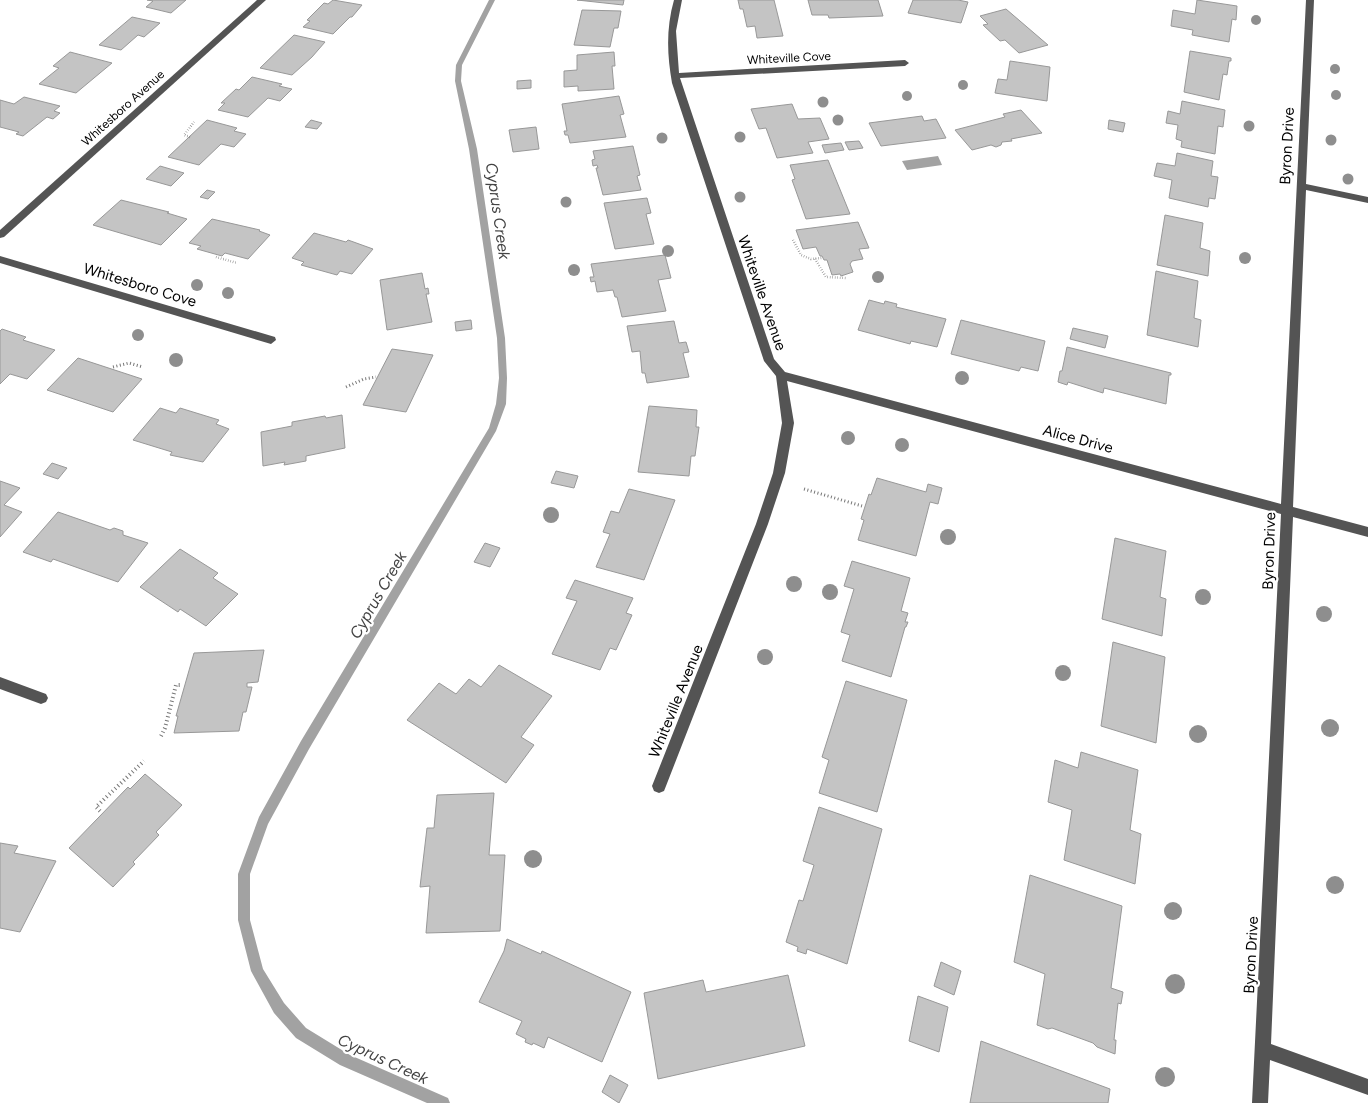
<svg xmlns="http://www.w3.org/2000/svg" width="1368" height="1103" viewBox="0 0 1368 1103" font-family="Figtree,sans-serif">
	<style>
		.water { fill: #a2a2a2 }
		.lines { fill: none; stroke-linecap: round; stroke-linejoin: round }
		.stream { fill: #a2a2a2; fill-rule: evenodd }
		.building { fill: #c4c4c4; stroke: #989898 }
		.path-far2 { stroke: #767676; stroke-width: 2.5; stroke-dasharray: 0.5 2; stroke-linecap: butt }
		.path-far1 { stroke: #767676; stroke-width: 3; stroke-dasharray: 1 2.5; stroke-linecap: butt }
		.path { stroke: #767676; stroke-width: 4; stroke-dasharray: 1 3; stroke-linecap: butt }
		.minor { fill: #545454; fill-rule: evenodd }
		.tree { fill: #8e8e8e }
		.labels { text-anchor: middle; dominant-baseline: central; stroke-width: 4.5; stroke-linejoin: round; paint-order: stroke }
		.far-street-label { font-size: 12px; fill: #000; stroke: #fff }
		.street-label { font-size: 15px; fill: #000; stroke: #fff }
		.water-label { font-size: 16px; font-style: italic; fill: #434343; stroke: #fff }
	</style>
	<rect width="100%" height="100%" fill="#fff"/>
	<path class="water" d="M938,156L942,165L907,170L902,161Z"/>
	<g class="lines">
		<path class="stream" d="M489,0H495L462,65L461,81L477,149L505,338L507,378L506,404L496,431L309,749L268,824L250,874V920L263,969L284,1003L306,1028L350,1055L448,1098L450,1103H427L340,1065L296,1038L274,1013L251,971L238,920V874L259,817L301,741L489,428L496,404L499,378L497,338L469,149L455,81L456,65Z"/>
	</g>
	<g class="building">
		<path d="M147,0H186L171,13L146,7L153,1Z"/>
		<path d="M333,0L362,5L352,17H350L333,34L303,27L310,21L307,20L324,3L328,4Z"/>
		<path d="M577,0H624L623,5Z"/>
		<path d="M738,0H774L783,36L757,38L755,26L747,27L743,9H740Z"/>
		<path d="M808,0H878L883,16L829,18L828,15H812Z"/>
		<path d="M913,0H958L968,2L961,23L908,13Z"/>
		<path d="M1197,0L1237,6L1236,20L1232,19L1229,42L1192,35L1193,30L1171,26L1173,10L1195,14Z"/>
		<path d="M1006,9L1048,45L1019,53L1005,40L1000,41L983,25L988,24L980,16Z"/>
		<path d="M582,10L621,11L618,28H614L610,47L574,45Z"/>
		<path d="M132,17L160,23L144,37L138,35L121,50L99,45Z"/>
		<path d="M294,35L325,42L312,57L292,75L260,68Z"/>
		<path d="M1190,51L1231,58V61H1229L1227,75L1223,74L1219,100L1184,92Z"/>
		<path d="M70,52L112,63L76,93L39,84L59,68L53,66Z"/>
		<path d="M614,52L615,66H612L614,89L578,91V86L564,87V71L577,70V55Z"/>
		<path d="M1010,61L1050,67L1047,101L995,93L998,79L1007,80Z"/>
		<path d="M252,77L282,84L279,86L292,89L280,101L268,98L248,117L218,110L225,103H221L236,89L239,90Z"/>
		<path d="M531,80V88L517,89V81Z"/>
		<path d="M619,96L624,114L620,115L626,137L570,143L568,135H565L564,131H567L562,104Z"/>
		<path d="M24,97L60,106L54,111L60,113L53,119L47,117L23,136L16,134L19,132L0,127V100L14,104Z"/>
		<path d="M1182,101L1225,110L1223,127L1218,126L1215,154L1181,147L1182,141L1176,139L1178,125L1166,123L1168,111L1180,114Z"/>
		<path d="M792,104L798,119L820,118L829,139L808,142L813,153L777,158L766,128L759,129L751,109Z"/>
		<path d="M1021,110L1042,133L1011,139L1012,141L1002,142L1001,145L996,147L991,145L972,150L955,130L1005,117L1003,114Z"/>
		<path d="M922,116L924,121L936,119L946,138L881,146L869,123Z"/>
		<path d="M207,120L237,128L234,131L246,134L234,147L221,144L199,165L168,157Z"/>
		<path d="M311,120L322,123L317,129L305,127Z"/>
		<path d="M1109,120L1125,123L1123,132L1108,129Z"/>
		<path d="M536,127L539,149L513,152L509,130Z"/>
		<path d="M859,141L863,148L849,150L845,142Z"/>
		<path d="M841,143L844,150L825,153L822,145Z"/>
		<path d="M633,146L640,175L637,176L641,190L603,195L596,168H598L597,165L593,166L592,160L595,159L593,151Z"/>
		<path d="M1177,153L1213,161L1211,176L1218,177L1215,199L1209,198L1208,207L1169,198L1172,180L1154,176L1157,163L1175,166Z"/>
		<path d="M828,160L850,214L806,219L792,180L795,179L790,165Z"/>
		<path d="M160,166L184,173L171,186L146,179Z"/>
		<path d="M207,190L215,192L208,199L200,197Z"/>
		<path d="M647,198L651,213L646,214L654,244L615,249L604,203Z"/>
		<path d="M121,200L169,212L167,213L187,219L161,245L93,225Z"/>
		<path d="M1165,215L1203,223L1200,248L1210,251L1208,276L1157,265Z"/>
		<path d="M212,219L260,230L259,231L270,235L248,259L225,253L222,256L197,249L201,246L189,243Z"/>
		<path d="M858,222L869,248L859,249L863,259L852,261L850,264L853,272L841,276L840,274L832,275L827,260H824L822,256H820L816,247L803,249L796,230Z"/>
		<path d="M314,233L346,242L348,240L373,249L352,274L340,271L337,275L301,265L304,262L292,258Z"/>
		<path d="M665,255L671,278L658,280L666,311L622,317L617,297H615L613,290L597,292L595,281L591,282L590,277H594L591,264Z"/>
		<path d="M1156,271L1198,281L1194,318L1201,320L1198,347L1147,335Z"/>
		<path d="M422,273L425,289L428,288L429,294H426L432,322L387,330L380,280Z"/>
		<path d="M869,300L884,304L885,301L897,304L896,307L946,319L937,347L911,341L910,344L858,330Z"/>
		<path d="M471,320L472,329L456,331L455,322Z"/>
		<path d="M961,320L1045,341L1038,371L1021,367L1019,371L951,354Z"/>
		<path d="M674,321L679,343L686,342L689,352L683,353L689,377L647,383L645,373H642L640,351L632,352L627,326Z"/>
		<path d="M1073,328L1108,336L1105,348L1070,339Z"/>
		<path d="M2,329L26,337L23,340L55,350L27,379L10,374L0,384V331Z"/>
		<path d="M1067,347L1171,373V375H1169L1166,404L1104,388L1103,393L1068,382L1067,385L1058,382L1060,371H1062Z"/>
		<path d="M392,349L433,355L406,412L363,405Z"/>
		<path d="M78,358L142,379L113,412L47,390Z"/>
		<path d="M649,406L697,410L696,427H699L695,456H691L689,476L638,472Z"/>
		<path d="M160,408L176,413L180,408L219,420L216,424L229,429L203,462L170,455L172,452L133,440Z"/>
		<path d="M342,415L345,448L306,456V461L284,465L285,462L263,466L261,432L292,426V422L325,416L326,418Z"/>
		<path d="M52,463L67,468L58,479L43,474Z"/>
		<path d="M556,471L578,476L574,488L551,483Z"/>
		<path d="M877,478L926,492L928,484L942,488L938,504L930,502L916,556L858,540L864,520L861,519L869,494L871,495Z"/>
		<path d="M0,481L20,488L4,505L22,512L0,537Z"/>
		<path d="M629,489L675,500L644,580L596,567L610,534L603,532L611,511L619,513Z"/>
		<path d="M58,512L110,530L114,528L123,531V535L148,543L118,582L53,559L51,562L23,552Z"/>
		<path d="M1115,538L1166,551L1160,597L1166,599L1162,636L1102,619Z"/>
		<path d="M485,543L500,548L490,567L474,562Z"/>
		<path d="M180,549L218,573L213,578L238,594L206,626L180,609L178,612L140,587Z"/>
		<path d="M852,561L910,578L901,611L908,613L905,622H908L906,627H905L891,677L842,661L850,635L841,632L854,589L844,586Z"/>
		<path d="M575,580L633,598L626,613L632,615L616,650L610,648L600,670L552,654L577,601L566,598Z"/>
		<path d="M1113,642L1165,657L1156,743L1101,726Z"/>
		<path d="M264,650L258,682L247,683V687H252L246,712H243L239,731L174,733L178,716H176L194,653Z"/>
		<path d="M499,665L552,696L521,737L534,745L506,783L407,720L439,683L456,694L469,679L481,687Z"/>
		<path d="M846,681L907,700L877,812L819,793L829,760L822,757Z"/>
		<path d="M1081,752L1138,770L1130,830L1141,834L1135,884L1064,860L1072,810L1048,802L1055,760L1078,768Z"/>
		<path d="M145,774L182,805L156,832L159,835L133,862L135,864L113,887L69,848L128,787L130,789Z"/>
		<path d="M494,793L489,855H505L500,931L426,933L430,886L420,887L427,828H434L437,795Z"/>
		<path d="M819,807L882,829L847,964L807,949L806,954L797,951L798,947L786,942L799,900L803,901L814,865L803,861Z"/>
		<path d="M0,843L18,846L14,853L56,861L20,932L0,928Z"/>
		<path d="M1030,875L1122,906L1111,988L1123,992L1121,1004L1118,1003L1114,1040H1116L1115,1054L1097,1047L1093,1043L1052,1028L1048,1029L1037,1025L1045,974L1014,962Z"/>
		<path d="M507,939L541,954L542,951L631,992L602,1062L548,1037L544,1048L533,1043L532,1045L525,1042L526,1039L516,1034L522,1021L479,1002L504,951Z"/>
		<path d="M941,962L961,971L954,995L934,986Z"/>
		<path d="M788,975L805,1046L658,1079L644,993L703,980L706,992Z"/>
		<path d="M918,996L948,1007L939,1052L909,1041Z"/>
		<path d="M981,1041L1110,1089L1108,1103H970Z"/>
		<path d="M610,1075L628,1085L619,1103L602,1092Z"/>
	</g>
	<g class="lines">
		<g class="path-far2">
			<path d="M190,137L184,135L194,122"/>
			<path d="M793,240L801,255L811,259L822,258"/>
			<path d="M216,257L237,263"/>
			<path d="M815,259L826,277L846,278"/>
		</g>
		<g class="path-far1">
			<path d="M113,367L129,363L143,367"/>
			<path d="M346,387L364,379L376,377"/>
			<path d="M804,489L862,506"/>
		</g>
		<g class="path">
			<path d="M161,736L165,728L176,685H182"/>
			<path d="M100,811L96,807L144,761"/>
		</g>
		<g class="minor">
			<path d="M257,0H266L4,237L0,238V230Z"/>
			<path d="M674,0H682L676,31L679,73L905,60L909,63L905,66L680,78L774,359L785,372L1281,504L1306,0H1314L1306,184L1368,197V203L1306,190L1293,507L1368,527V537L1293,517L1271,1044L1368,1079V1095L1270,1060L1268,1103H1252L1281,514L787,381L794,423L785,473L768,524L666,786L664,791L659,793L654,791L652,786L756,524L773,473L782,423L776,376L764,361L672,83C667,55 666,28 674,0Z"/>
			<path d="M0,256L275,337L276,340L271,344L0,263Z"/>
			<path d="M0,677L46,694L48,698L46,702L41,704L0,689Z"/>
		</g>
	</g>
	<g class="tree">
		<circle cx="1256" cy="20" r="5"/>
		<circle cx="1335" cy="69" r="5"/>
		<circle cx="963" cy="85" r="5"/>
		<circle cx="1336" cy="95" r="5"/>
		<circle cx="907" cy="96" r="5"/>
		<circle cx="823" cy="102" r="5.5"/>
		<circle cx="838" cy="120" r="5.5"/>
		<circle cx="1249" cy="126" r="5.5"/>
		<circle cx="740" cy="137" r="5.5"/>
		<circle cx="662" cy="138" r="5.5"/>
		<circle cx="1331" cy="140" r="5.5"/>
		<circle cx="1348" cy="179" r="5.5"/>
		<circle cx="740" cy="197" r="5.5"/>
		<circle cx="566" cy="202" r="5.5"/>
		<circle cx="668" cy="251" r="6"/>
		<circle cx="1245" cy="258" r="6"/>
		<circle cx="574" cy="270" r="6"/>
		<circle cx="878" cy="277" r="6"/>
		<circle cx="197" cy="285" r="6"/>
		<circle cx="228" cy="293" r="6"/>
		<circle cx="138" cy="335" r="6"/>
		<circle cx="176" cy="360" r="7"/>
		<circle cx="962" cy="378" r="7"/>
		<circle cx="848" cy="438" r="7"/>
		<circle cx="902" cy="445" r="7"/>
		<circle cx="551" cy="515" r="8"/>
		<circle cx="948" cy="537" r="8"/>
		<circle cx="794" cy="584" r="8"/>
		<circle cx="830" cy="592" r="8"/>
		<circle cx="1203" cy="597" r="8"/>
		<circle cx="1324" cy="614" r="8"/>
		<circle cx="765" cy="657" r="8"/>
		<circle cx="1063" cy="673" r="8"/>
		<circle cx="1330" cy="728" r="9"/>
		<circle cx="1198" cy="734" r="9"/>
		<circle cx="533" cy="859" r="9"/>
		<circle cx="1335" cy="885" r="9"/>
		<circle cx="1173" cy="911" r="9"/>
		<circle cx="1175" cy="984" r="10"/>
		<circle cx="1165" cy="1077" r="10"/>
	</g>
	<g class="labels">
		<g class="far-street-label">
			<text transform="translate(789 58) rotate(-3)">Whiteville Cove</text>
			<text transform="translate(123 108) rotate(-42)">Whitesboro Avenue</text>
		</g>
		<g class="street-label">
			<text transform="translate(1287 146) rotate(-87)">Byron Drive</text>
			<text transform="translate(140 285) rotate(17)">Whitesboro Cove</text>
			<text transform="translate(762 293) rotate(71)">Whiteville Avenue</text>
			<text transform="translate(1078 439) rotate(15)">Alice Drive</text>
			<text transform="translate(1269 551) rotate(-88)">Byron Drive</text>
			<text transform="translate(676 701) rotate(-68)">Whiteville Avenue</text>
			<text transform="translate(1251 955) rotate(-87)">Byron Drive</text>
		</g>
		<g class="water-label">
			<text transform="translate(498 211) rotate(82)">Cyprus Creek</text>
			<text transform="translate(378 595) rotate(-60)">Cyprus Creek</text>
			<text transform="translate(383 1059) rotate(25)">Cyprus Creek</text>
		</g>
	</g>
</svg>
